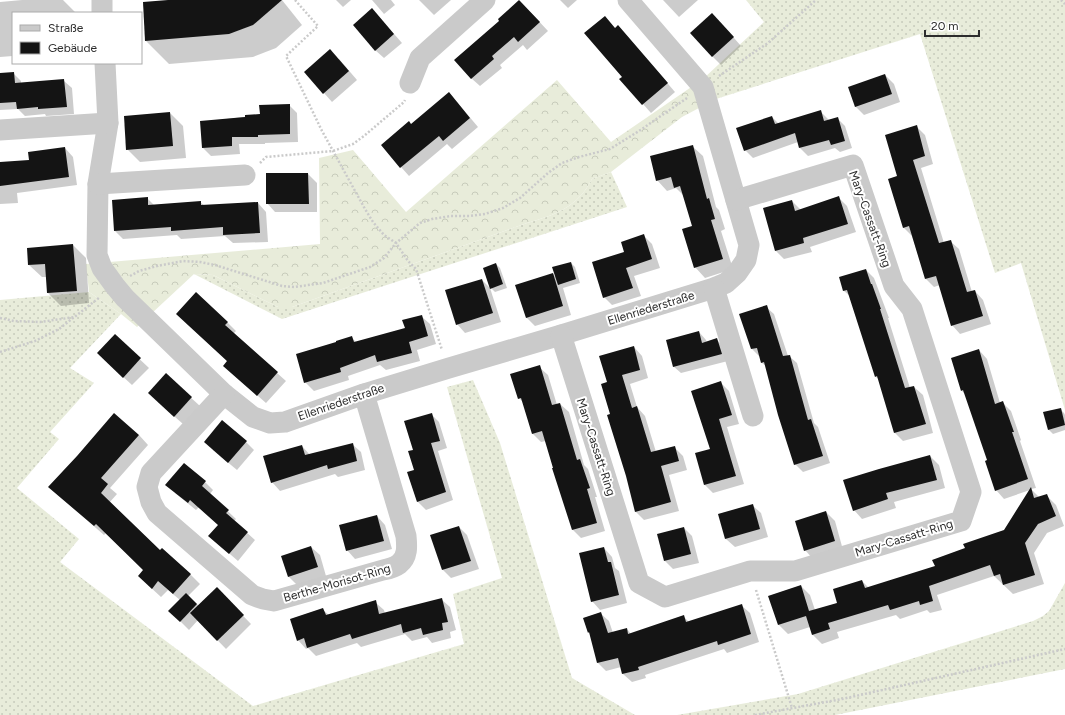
<svg xmlns="http://www.w3.org/2000/svg" width="1065" height="715" viewBox="0 0 1065 715" font-family="Figtree,sans-serif">
	<style>
		.grass { fill: url(#grass-dots) }
		.forest { fill: url(#forest-crowns) }
		.shadow { fill: #0003 }
		.building { fill: #141414 }
		.lines { fill: none; stroke-linecap: round; stroke-linejoin: round }
		.path { stroke: #cacaca; stroke-width: 2.5; stroke-dasharray: 2 2; stroke-linecap: butt }
		.minor { stroke: #cacaca; stroke-width: 21 }
		.labels { text-anchor: middle; dominant-baseline: central; stroke-width: 4; stroke-linejoin: round; paint-order: stroke }
		.street-label { font-size: 12px; fill: #2d2d2d; stroke: #fff }
	</style>
	<defs>
		<pattern id="grass-dots" width="8" height="8" patternUnits="userSpaceOnUse"><rect width="8" height="8" fill="#e8ecda"/><path d="M2 2h.1M6 6h.1" fill="none" stroke="#c7cbbb" stroke-width="1.8" stroke-linecap="round"/></pattern>
		<pattern id="forest-crowns" width="20" height="18" patternUnits="userSpaceOnUse"><rect width="20" height="18" fill="#e8ecda"/><path d="M2 6a3 3 0 1 1 6 0M12 15a3 3 0 1 1 6 0" fill="none" stroke="#c7cbbb"/></pattern>
	</defs>
	<rect width="100%" height="100%" fill="#fff"/>
	<g class="grass">
		<path d="M746,0H1065V410L1021,263L995,273L920,34L716,99L703,79L764,22Z"/>
		<path d="M611,172L627,207L282,319L194,274L213,275L278,307H292L527,223C555,215 578,207 592,179Z"/>
		<path d="M89,292L121,314L70,368L94,383L50,432L59,439L17,488L79,539L60,562L253,706L464,644L453,594L502,578L447,387L473,380L500,443L572,678L635,715H0V300Z"/>
		<path d="M1065,583V669L835,715H677L798,694L1033,621L1043,616L1049,611Z"/>
	</g>
	<path class="forest" d="M703,79L716,99L682,117L611,172L592,179C578,207 555,215 527,223L292,307H278L213,275L194,274L137,327L121,314L89,292L86,264L320,244L319,158L353,150L406,212L557,80L611,142Z"/>
	<g class="shadow">
		<path d="M22,0H63L76,13H13V56L0,57V2Z"/>
		<path d="M183,0H282L302,25L276,48L253,57L169,64L146,41Z"/>
		<path d="M336,0H351L343,7Z"/>
		<path d="M372,0H391L395,5L384,14Z"/>
		<path d="M419,0H451L434,15Z"/>
		<path d="M560,0H577L568,8Z"/>
		<path d="M663,0H698L679,17Z"/>
		<path d="M520,1L548,31L527,50L523,45L500,65L502,68L480,86L471,78L501,21Z"/>
		<path d="M380,18L402,43L384,58L375,50Z"/>
		<path d="M720,22L741,46L721,65L712,56Z"/>
		<path d="M615,29L626,35L675,92L651,113L643,104L623,77Z"/>
		<path d="M339,59L357,80L332,102L324,93Z"/>
		<path d="M13,73L21,81V84L64,81L72,88L74,114L46,116L45,114L25,116L18,109L0,110V74Z"/>
		<path d="M885,75L894,84L900,102L864,115L855,106Z"/>
		<path d="M457,102L478,127L452,149L447,144L409,176L401,167L411,125Z"/>
		<path d="M289,105L297,113L298,142L265,143V144H239L240,154L211,156L203,148L201,122L261,115Z"/>
		<path d="M820,111L829,120L837,118L845,126L852,148L840,152L835,148L808,156L800,148L798,142L753,158L745,150L772,117L779,124Z"/>
		<path d="M170,113L183,126L186,158L140,162L127,149L125,117Z"/>
		<path d="M916,126L925,135L933,164L921,168L944,243L950,241L959,249L972,292L975,291L983,300L991,324L960,334L952,325L940,285L934,287L926,279L912,236L904,228L889,180L898,177Z"/>
		<path d="M692,146L703,156L716,207L719,210L725,229L721,231L733,269L705,278L695,267L693,227L684,196L676,188L667,191L657,180Z"/>
		<path d="M65,148L73,157L77,185L17,193L18,203L0,204V163L30,161Z"/>
		<path d="M267,174H308L317,183V212H275L267,203Z"/>
		<path d="M147,198L154,205L200,202L205,206L258,203L266,212L268,242L233,243L225,236L181,239L177,235L123,239L115,231Z"/>
		<path d="M839,198L847,206L856,232L810,247L812,252L784,259L776,251L792,201L801,210Z"/>
		<path d="M644,236L652,244L660,268L634,276L641,296L612,305L604,297L626,253Z"/>
		<path d="M73,245L86,258L89,303L61,306L48,293L47,277H42L29,265Z"/>
		<path d="M571,263L575,267L580,283L563,288L571,315L535,326L526,317L553,274L557,278Z"/>
		<path d="M496,264L500,268L507,288L495,292L491,288Z"/>
		<path d="M866,270L874,278L889,318H888L910,388L914,387L923,395L933,433L903,441L895,433L880,380L876,377L851,297L844,291L840,278Z"/>
		<path d="M482,280L490,288L501,322L465,333L457,324Z"/>
		<path d="M766,307L774,314L788,356H789L797,363L814,423L818,427L830,463L803,472L795,464L766,366L762,363L760,356H759L752,349Z"/>
		<path d="M421,316L430,324L436,344L417,350L420,361L386,370L380,365L348,376L349,380L314,391L305,382L338,343L351,337L357,343L406,329Z"/>
		<path d="M227,322L236,331L233,334L286,381L266,403L233,374L228,362L186,323Z"/>
		<path d="M699,332L706,340L707,343L716,339L724,347L728,361L681,373L673,366Z"/>
		<path d="M115,336L149,368L132,385L107,362Z"/>
		<path d="M634,347L642,356L648,378L630,384L637,407L645,416L656,452L674,447L683,456L687,470L669,475L679,511L644,520L636,512L611,415L608,383Z"/>
		<path d="M979,350L987,359L1000,403L1002,402L1011,411L1021,440L1020,441L1036,488L1031,489L1040,498L1047,496L1056,505L1064,526L1047,533L1034,553L1044,584L1013,594L994,576L937,595L942,610L930,613L927,610L900,619L896,615L837,632L839,638L822,644L813,635L810,627L788,634L779,625L801,586L810,595L815,610L838,603L862,581L869,588L936,567L966,549L1004,531L1030,490L1004,499L996,490L989,461L966,395L962,391Z"/>
		<path d="M539,367L548,375L557,405L560,404L569,412L584,465L588,469L597,497H595L605,531L581,538L573,530L546,441L541,442L533,434L524,403L519,398Z"/>
		<path d="M166,375L200,406L183,424L158,402Z"/>
		<path d="M721,383L729,391L739,424L727,427L744,484L713,493L704,484L711,450Z"/>
		<path d="M1060,409L1064,413L1065,415V430L1053,434L1049,430Z"/>
		<path d="M431,414L439,422L447,448L438,451L453,500L426,510L418,502L415,471Z"/>
		<path d="M139,435L148,445L110,488L117,494L109,503L160,552L190,574L200,584L188,596L199,606L217,589L251,624L226,649L198,620L189,630L170,611L180,600L168,590L161,597L148,585L144,570L106,533L104,535L59,496L49,487Z"/>
		<path d="M246,442L254,450L237,470L213,450Z"/>
		<path d="M352,444L361,452L365,470L338,477L335,474L280,491L272,482L302,446L310,455Z"/>
		<path d="M930,456L939,465L945,488L894,502L896,508L862,519L854,510Z"/>
		<path d="M205,482L213,490L210,494L236,519L234,521L255,540L238,561L209,536L219,525L199,507L196,510L175,493Z"/>
		<path d="M752,505L761,513L768,537L735,547L726,539L719,514Z"/>
		<path d="M826,512L835,521L843,550L813,559L805,550Z"/>
		<path d="M377,516L385,525L392,549L355,559L347,550Z"/>
		<path d="M459,527L467,535L479,569L451,578L443,570Z"/>
		<path d="M684,528L692,536L699,563L673,569L665,561Z"/>
		<path d="M311,547L320,555L326,576L297,585L289,577Z"/>
		<path d="M604,548L612,557L615,568L619,571L627,603L600,610L592,601Z"/>
		<path d="M441,599L450,607L456,630L450,632L451,638L432,643L427,637L412,641L405,634L361,647L357,643L316,656L308,648L306,649L298,640L323,610L329,615L375,602L384,610L385,614Z"/>
		<path d="M741,605L750,613L759,642L727,653L724,649L645,675L646,678L632,682L623,674L621,667L606,671L598,663L590,634L589,632L584,618L600,613L609,621L613,633L627,629L631,634L683,616L689,622Z"/>
	</g>
	<g class="building">
		<path d="M168,0H282L253,25L229,34L145,41L143,2Z"/>
		<path d="M519,0L540,22L518,42L514,37L492,56L494,59L471,79L454,60L499,21L498,19Z"/>
		<path d="M372,8L394,34L375,51L353,25Z"/>
		<path d="M712,13L734,37L712,57L690,33Z"/>
		<path d="M605,16L615,28L618,25L668,83L642,105L619,79L622,77L584,33Z"/>
		<path d="M330,49L349,71L323,94L304,72Z"/>
		<path d="M14,72L15,83L64,79L67,107L38,109V107L17,109L16,102L0,103V73Z"/>
		<path d="M885,74L892,94L855,107L848,87Z"/>
		<path d="M449,92L470,118L443,141L439,136L400,168L381,145L409,121L411,124Z"/>
		<path d="M290,104V134L258,135V137H232V146L202,148L200,121L245,117V115L260,114L259,105Z"/>
		<path d="M821,110L824,121L838,117L845,141L831,145L829,140L799,148L795,133L744,151L736,128L772,116L775,124Z"/>
		<path d="M170,112L173,146L126,150L124,116Z"/>
		<path d="M917,125L925,156L913,160L939,243L951,240L967,292L975,290L983,316L951,326L936,276L925,279L909,226L903,228L888,179L897,176L885,135Z"/>
		<path d="M693,145L707,199L709,198L715,219L711,220L723,259L694,268L682,229L692,226L680,186L674,188L671,177L656,181L650,156Z"/>
		<path d="M65,147L69,177L0,186V162L29,160L28,152Z"/>
		<path d="M266,173H308L309,204H266Z"/>
		<path d="M839,196L848,224L803,238L804,243L775,251L763,208L792,200L795,211Z"/>
		<path d="M148,197V205L201,201V205L258,202L260,233L223,235V227L171,231V227L114,231L112,200Z"/>
		<path d="M644,234L652,259L626,268L633,288L603,298L592,262L624,252L621,242Z"/>
		<path d="M73,244L77,291L47,293L45,264L28,265L27,248Z"/>
		<path d="M571,262L576,279L558,285L552,267Z"/>
		<path d="M496,263L503,284L490,289L483,268Z"/>
		<path d="M866,269L871,284H872L881,309H880L905,388L914,386L926,424L894,433L877,376L875,377L847,290L843,291L839,277Z"/>
		<path d="M553,273L563,306L526,318L515,285Z"/>
		<path d="M482,279L493,313L456,325L445,290Z"/>
		<path d="M196,292L228,322L225,325L278,372L257,396L223,366L227,361L176,314Z"/>
		<path d="M767,305L783,356L790,355L808,420L811,419L823,456L794,465L778,415L764,362L761,363L757,348L751,349L739,314Z"/>
		<path d="M422,315L428,336L409,342L412,353L377,362L375,355L340,368L341,372L304,383L296,354L336,342V341L352,336L354,342L405,328L402,320Z"/>
		<path d="M699,331L702,343L717,338L722,354L673,367L666,340Z"/>
		<path d="M115,334L141,358L123,378L97,353Z"/>
		<path d="M634,346L640,370L622,375L632,408L637,406L651,452L675,446L679,461L661,466L671,502L635,512L626,476L607,415L610,414L601,384L607,382L599,356Z"/>
		<path d="M979,349L995,404L1003,401L1014,432H1012L1028,479L995,491L985,461L987,460L963,390L961,391L951,358Z"/>
		<path d="M540,365L552,405L560,403L577,460L580,459L590,488L587,489L597,523L572,530L552,468H553L542,431L532,434L521,398L518,399L510,374Z"/>
		<path d="M166,373L192,397L174,417L148,393Z"/>
		<path d="M721,381L732,415L719,419L736,476L704,485L695,453L710,449L691,391Z"/>
		<path d="M1061,408L1065,425L1048,430L1043,412Z"/>
		<path d="M114,413L139,435L101,478L108,484L101,493L160,550L162,548L191,574L173,594L158,581L152,589L138,576L143,570L96,524L94,526L48,487L77,456Z"/>
		<path d="M432,413L440,441L431,443L446,492L417,502L407,472L414,470L408,451L413,450L404,421Z"/>
		<path d="M222,420L247,441L228,463L204,442Z"/>
		<path d="M353,443L357,461L328,469L327,465L271,483L263,456L302,445L305,455Z"/>
		<path d="M930,455L937,480L886,493L888,499L853,511L843,480L879,469Z"/>
		<path d="M184,463L206,481L202,486L229,510L226,513L248,532L229,554L208,536L218,525L190,500L188,503L165,485Z"/>
		<path d="M1031,487L1034,498L1047,494L1056,516L1038,524L1025,543L1035,575L1003,585L1000,574L994,576L990,565L929,586L933,601L920,605L919,601L890,610L888,605L828,623L830,629L812,635L806,616L778,625L768,596L801,585L809,611L837,603L833,589L862,580L865,588L935,566L932,560L965,548L963,544L1004,530Z"/>
		<path d="M753,504L760,529L725,539L718,514Z"/>
		<path d="M826,511L835,541L804,551L795,521Z"/>
		<path d="M377,515L384,541L346,551L339,525Z"/>
		<path d="M459,526L471,561L442,570L430,535Z"/>
		<path d="M684,527L691,554L664,561L657,534Z"/>
		<path d="M311,546L318,567L288,577L281,556Z"/>
		<path d="M604,547L608,562H611L619,595L591,602L579,553Z"/>
		<path d="M217,587L244,615L217,641L190,613Z"/>
		<path d="M186,593L197,604L180,622L168,611Z"/>
		<path d="M442,598L448,622L442,623L443,630L423,635L421,628L403,633L401,624L352,639L350,634L307,648L304,638L297,641L290,619L323,608L326,615L376,600L379,614Z"/>
		<path d="M742,604L751,634L718,645L717,641L638,667L639,670L622,674L618,658L597,663L589,632L588,633L583,618L601,612L608,633L627,628L628,634L684,615L686,622Z"/>
	</g>
	<g class="lines">
		<g class="path">
			<path d="M295,0L318,26L286,56L322,131L365,209L373,222L384,235L396,243L408,261L416,269L442,350"/>
			<path d="M1061,0L1065,4"/>
			<path d="M719,76L768,43L816,0"/>
			<path d="M260,163L266,157L333,151L353,144L364,136L404,102L405,100"/>
			<path d="M130,276L139,271L157,266L183,261L200,262L215,265L282,286L294,287L323,283L370,267L384,258L396,243L420,223L432,219L451,216H470L485,214L503,208L520,198L548,173L562,163L579,157L610,149L639,131L687,98"/>
			<path d="M0,318L14,321L40,322L75,317"/>
			<path d="M0,352L35,341L59,329L100,297"/>
			<path d="M756,590L792,708"/>
			<path d="M755,715L842,699L1065,649"/>
		</g>
		<g class="minor">
			<path d="M102,0V13"/>
			<path d="M105,63L108,123L98,184L97,255L102,268L115,286L125,298L224,394L253,417L270,423L285,422L364,394L449,368L561,335L714,288L726,283L737,273L746,260L749,245L703,87L628,0"/>
			<path d="M410,83L420,58L485,0"/>
			<path d="M0,130L108,123"/>
			<path d="M98,184L245,175"/>
			<path d="M714,288L753,416"/>
			<path d="M561,335L639,583L665,597L750,571H795L961,521L971,492L912,309L894,286L853,165L736,200"/>
			<path d="M224,394L151,473L147,487L151,502L157,513L252,595L263,599L274,601L383,570C388,569 395,567 399,564C408,557 407,546 406,536L364,394"/>
		</g>
	</g>
	<g class="labels">
		<g class="street-label">
			<text transform="translate(870 219) rotate(70)">Mary-Cassatt-Ring</text>
			<text transform="translate(651 308) rotate(-17)">Ellenriederstraße</text>
			<text transform="translate(341 402) rotate(-19)">Ellenriederstraße</text>
			<text transform="translate(596 447) rotate(72)">Mary-Cassatt-Ring</text>
			<text transform="translate(904 538) rotate(-17)">Mary-Cassatt-Ring</text>
			<text transform="translate(337 583) rotate(-16)">Berthe-Morisot-Ring</text>
		</g>
	</g>
	<rect x="12" y="12" width="130" height="52" fill="#ffffff" stroke="#ababab"/>
	<rect x="20" y="25" width="20" height="6" fill="#cacaca" stroke="#ababab"/>
	<text x="48" y="32" font-size="12" fill="#2d2d2d">Straße</text>
	<rect x="20" y="42" width="20" height="12" fill="#141414" stroke="#ababab"/>
	<text x="48" y="52" font-size="12" fill="#2d2d2d">Gebäude</text>
	<path d="M925 30v6h54v-6" fill="none" stroke="#2d2d2d" stroke-width="2"/>
	<text x="931" y="30" font-size="12" fill="#2d2d2d" stroke="#ffffff" stroke-width="3" paint-order="stroke">20 m</text>
</svg>
